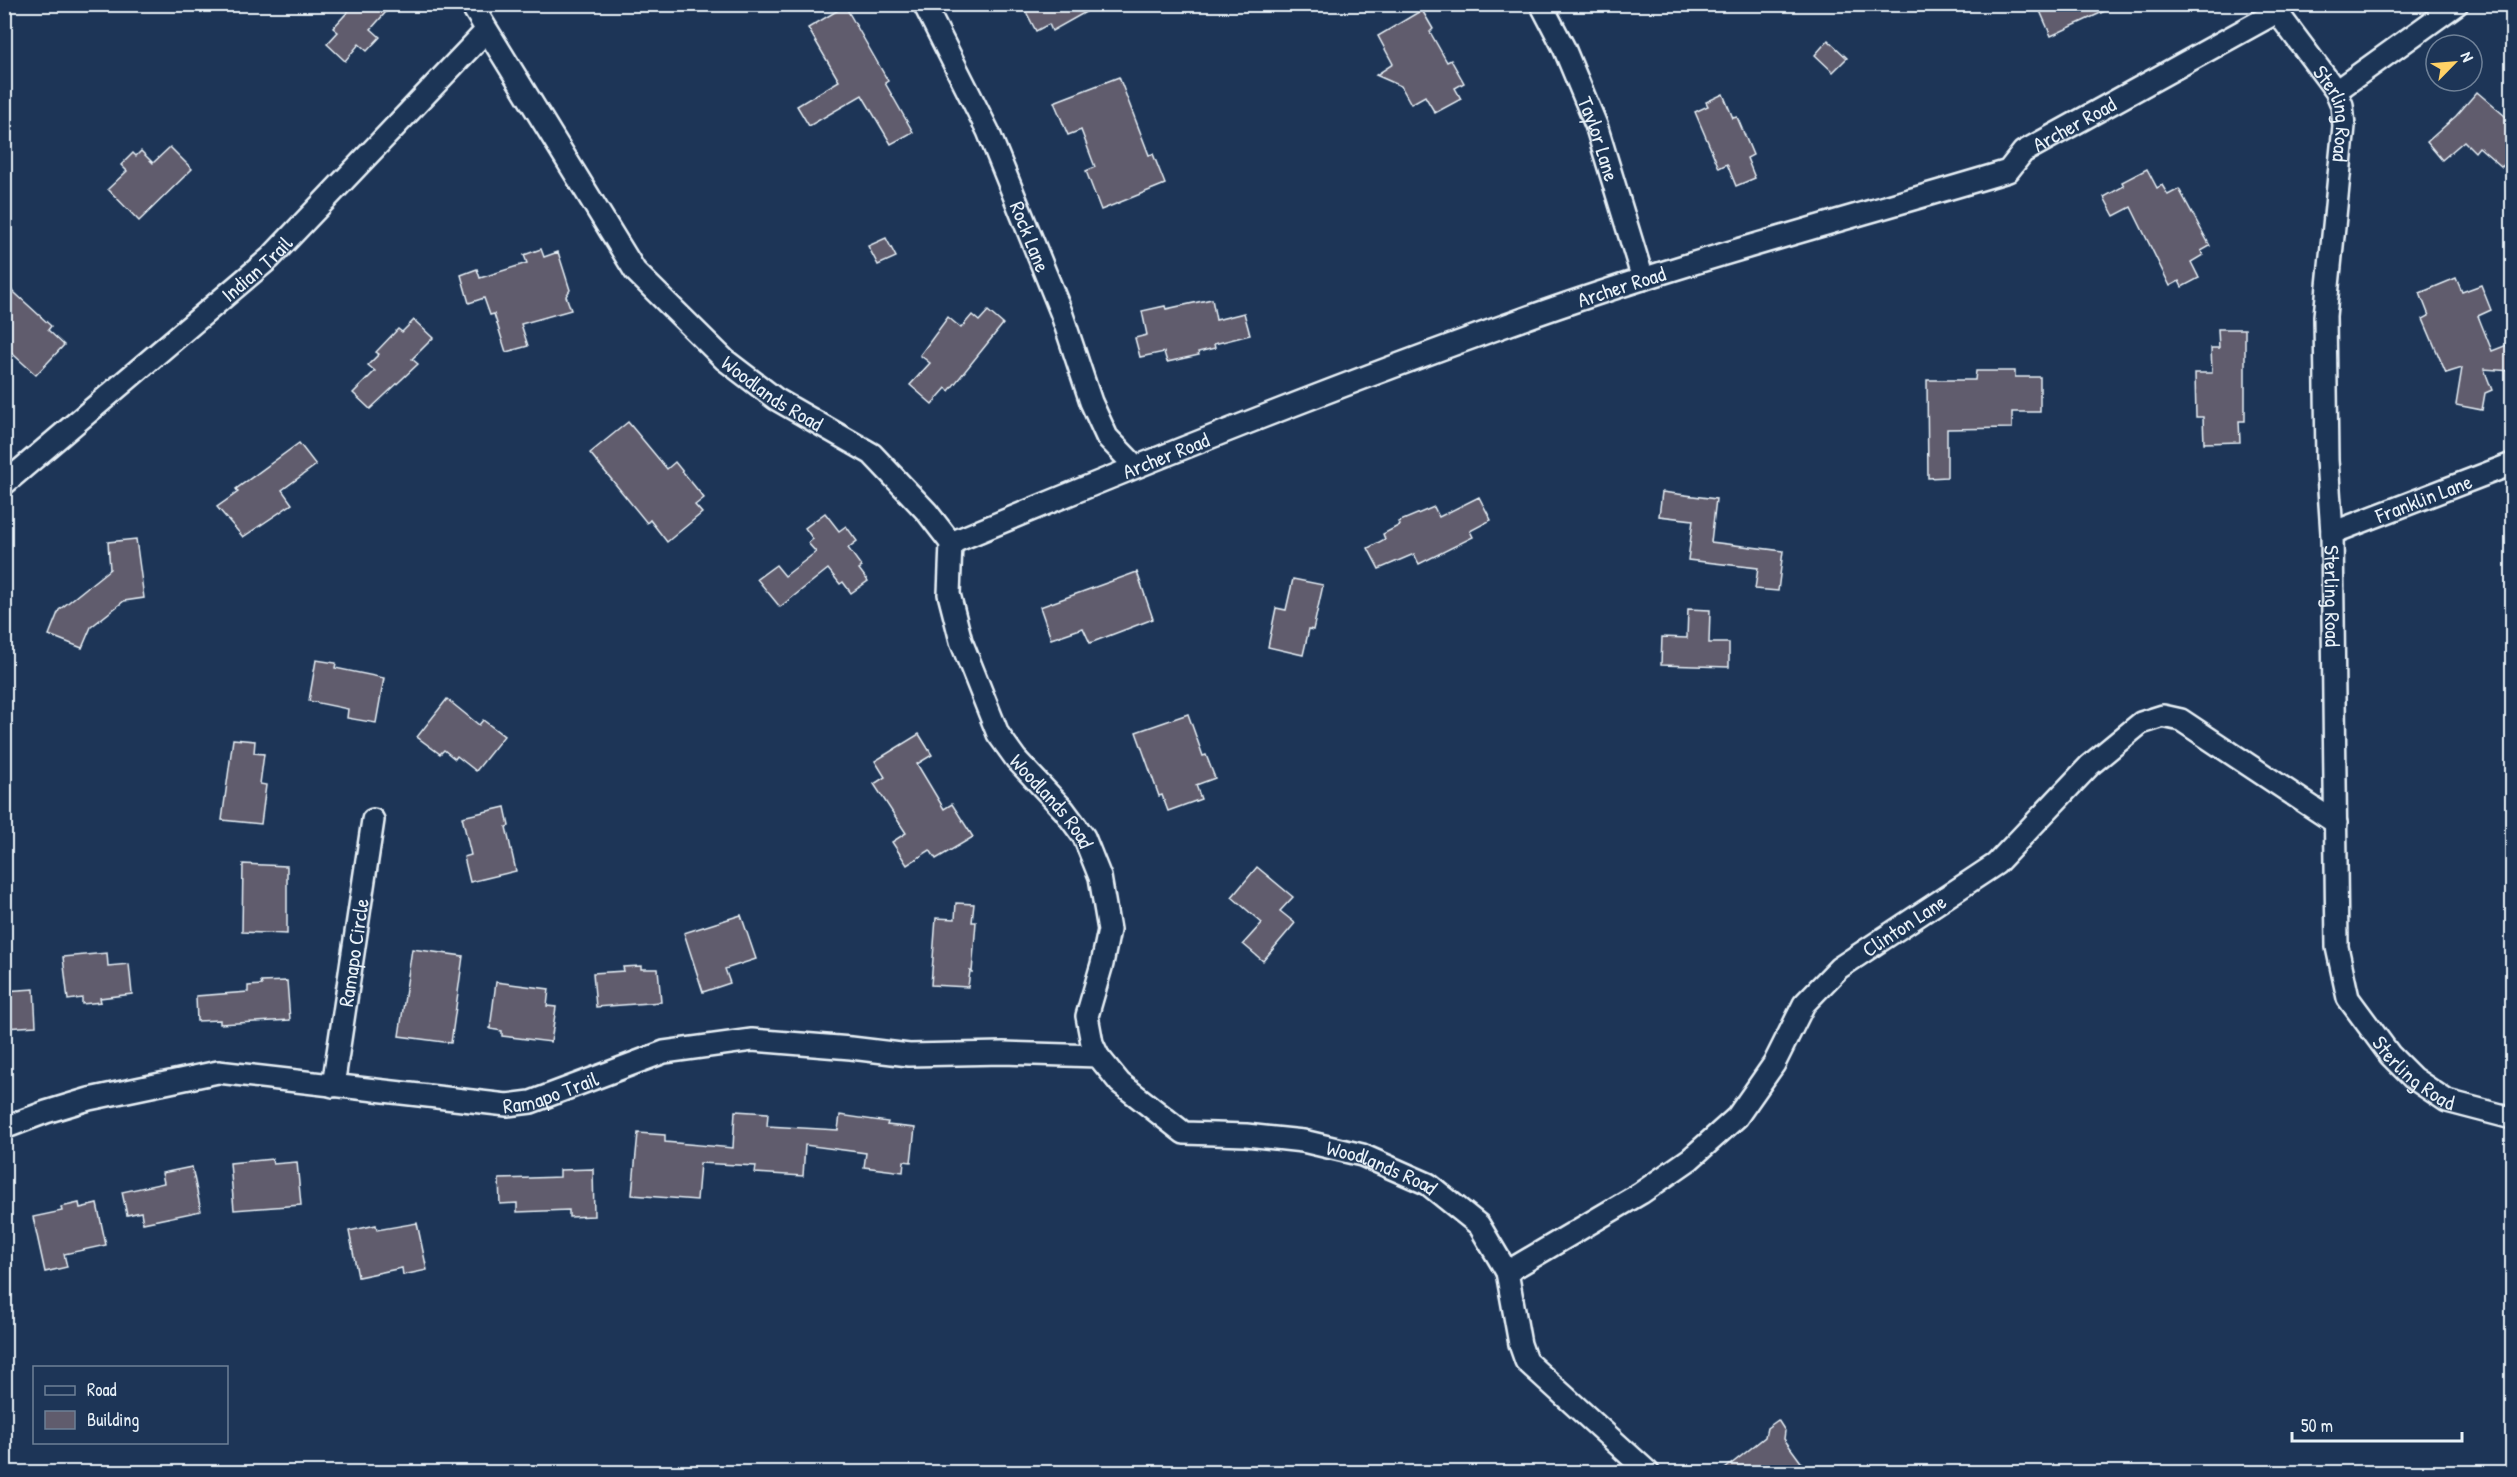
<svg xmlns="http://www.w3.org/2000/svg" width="2517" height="1477" viewBox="0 0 2517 1477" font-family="'Patrick Hand',sans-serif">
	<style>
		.building { fill: #605c6d; stroke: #e8f1f8; stroke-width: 1.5 }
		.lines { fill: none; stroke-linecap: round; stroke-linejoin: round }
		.street-casing { stroke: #e8f1f8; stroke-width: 26 }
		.street { stroke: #1d3557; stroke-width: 21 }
		.labels { text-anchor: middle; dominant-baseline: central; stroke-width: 5; stroke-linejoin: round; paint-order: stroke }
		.street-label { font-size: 21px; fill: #e8f1f8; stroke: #1d3557 }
	</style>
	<rect width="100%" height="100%" fill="#1d3557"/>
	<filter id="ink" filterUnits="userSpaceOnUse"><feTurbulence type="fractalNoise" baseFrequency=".0167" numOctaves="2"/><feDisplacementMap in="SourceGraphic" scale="12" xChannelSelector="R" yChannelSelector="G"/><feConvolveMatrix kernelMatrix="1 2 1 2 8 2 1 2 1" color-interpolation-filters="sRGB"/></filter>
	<g filter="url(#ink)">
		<g class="building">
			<path d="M355,4H393L371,29L380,37L367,51L359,44L345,61L327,44L338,32L333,28Z"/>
			<path d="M1022,4H1100L1052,31L1049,24L1036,31Z"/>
			<path d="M2037,4H2120L2051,36Z"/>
			<path d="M845,6L888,81L885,83L913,132L891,144L862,95L809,126L797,106L839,81L808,28Z"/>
			<path d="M1422,10L1433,29L1430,32L1447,62L1451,60L1464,83L1455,88L1461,99L1435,113L1425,96L1411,104L1401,86L1376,75L1393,64L1378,36Z"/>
			<path d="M1828,40L1847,58L1833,72L1815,55Z"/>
			<path d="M1119,77L1149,155L1153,154L1165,184L1101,210L1086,171L1095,167L1081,130L1068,135L1054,102Z"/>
			<path d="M2477,92L2512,122V155L2502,167L2479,147L2475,152L2464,141L2442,160L2427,142L2456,116Z"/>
			<path d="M1723,94L1733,118L1737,117L1753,155L1747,158L1755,178L1736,186L1727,164L1719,168L1695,112L1708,106L1706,102Z"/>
			<path d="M170,147L192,169L139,221L108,189L127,171L121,165L133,153L136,156L141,151L153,163Z"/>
			<path d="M2147,169L2157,188L2162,185L2168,195L2179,189L2210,246L2201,251L2203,255L2191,262L2199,278L2182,287L2179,281L2170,286L2131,207L2114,216L2104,197L2124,186L2122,182Z"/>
			<path d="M886,238L896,257L878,265L868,246Z"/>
			<path d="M541,249L544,257L558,252L570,290L566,296L571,310L521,324L528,346L506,352L494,314L490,315L484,298L469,303L461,275L477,269L480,278L527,263L524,255Z"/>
			<path d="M2456,278L2462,292L2481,285L2491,310L2478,316L2492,351L2512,343V371L2484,369L2492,390L2485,393L2482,410L2456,405L2462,368L2446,373L2423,319L2429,316L2420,293Z"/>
			<path d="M4,283L51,326L48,330L64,345L36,375L4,346Z"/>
			<path d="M1212,299L1216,320L1244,313L1250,335L1214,344L1215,348L1198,352L1199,355L1167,362L1164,352L1140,357L1135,338L1147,335L1142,311L1165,306L1166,309Z"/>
			<path d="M988,311L1003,324L949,391L946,388L932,404L910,385L930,363L920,355L948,317L961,328L972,315L979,321Z"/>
			<path d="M414,320L433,338L412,359L418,364L370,409L353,393L375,371L368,365L379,354L376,352L398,329L402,332Z"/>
			<path d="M2218,329H2245V421H2239L2240,442L2204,443L2203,417H2196L2195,373H2212L2211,348H2219Z"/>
			<path d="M1976,371H2015V377H2040V412H2012V428L1947,429V477L1928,478L1927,380H1975Z"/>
			<path d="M628,422L667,469L675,462L704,498L695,505L702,513L667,542L650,520L647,523L590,453Z"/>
			<path d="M299,443L316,465L282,490L292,504L243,537L217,507L238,492L236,489Z"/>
			<path d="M1662,492L1716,499L1711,542L1783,551L1778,591L1755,589L1758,568L1688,560L1693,520L1659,516Z"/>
			<path d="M1479,497L1491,520L1470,531L1473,537L1419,564L1414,554L1379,569L1368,548L1385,539L1383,534L1400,525L1398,522L1434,507L1439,517Z"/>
			<path d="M825,513L839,531L846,526L857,541L848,548L862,567L859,569L868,581L851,593L843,582L840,584L828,569L780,607L757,579L776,565L785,576L816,552L808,543L813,539L805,528Z"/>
			<path d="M136,539L144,598L124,601L91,627L82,648L49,635L59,610L110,569L108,542Z"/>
			<path d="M1137,572L1153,619L1090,643L1083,628L1051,639L1040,607Z"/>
			<path d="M1293,579L1323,585L1313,630L1309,629L1303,655L1268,647L1276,608L1286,610Z"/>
			<path d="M1688,609L1710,610L1709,643H1729V667L1661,665L1662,637L1687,638Z"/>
			<path d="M316,660L336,663L335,668L384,678L376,723L347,718L348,709L309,701Z"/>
			<path d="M447,699L479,725L483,720L504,736L476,771L457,756L455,759L444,750L440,754L417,737Z"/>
			<path d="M1188,714L1203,756L1206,755L1215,778L1196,785L1201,799L1168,811L1162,795L1159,796L1136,732Z"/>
			<path d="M919,734L932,755L917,764L944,809L952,804L973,837L936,859L930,850L907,865L892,842L906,833L874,784L885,777L875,761Z"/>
			<path d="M233,739L255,741L254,753L264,754L260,784L266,785L261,824L222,820Z"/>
			<path d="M505,807L509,826L506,827L516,871L470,882L464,857L471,855L462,817Z"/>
			<path d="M243,864L287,866V934L242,932Z"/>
			<path d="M1257,867L1293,897L1280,911L1295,923L1263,961L1243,944L1262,923L1232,897Z"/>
			<path d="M956,903L974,904L972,922H976L972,972L970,971L968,987L931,985L936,918L955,919Z"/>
			<path d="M741,915L756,959L725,969L730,983L703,992L684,933Z"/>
			<path d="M412,949L463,956L451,1043L399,1036Z"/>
			<path d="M107,953L108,966L129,964L132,994L100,998L101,1002L82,1004V998L68,1000L63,957Z"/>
			<path d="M641,966V969H658L661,1002L596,1007L593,973L624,971L623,967Z"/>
			<path d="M287,981L290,1020L220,1024V1020L197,1021L196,996L248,992V986L262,985L261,982Z"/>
			<path d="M496,982L549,989L547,1006L556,1007L551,1042L502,1036V1031L490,1029Z"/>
			<path d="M34,989L36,1026L4,1028V991Z"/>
			<path d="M735,1111L768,1113L767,1126L838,1130L840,1115L888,1122L887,1125L915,1128L911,1162L904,1161L903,1172L864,1167L866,1153L805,1145L803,1176L755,1173L756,1166L700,1163L697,1200L632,1195L638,1133L665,1135V1142L733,1148Z"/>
			<path d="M272,1159L273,1164L297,1162L301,1205L234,1210L230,1163Z"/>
			<path d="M192,1167L201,1211L143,1223L141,1212L127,1215L122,1192L164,1183L162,1173Z"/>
			<path d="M593,1169L594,1216L569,1217V1210L517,1212V1203L500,1204L499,1179L560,1177V1170Z"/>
			<path d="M79,1203L80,1208L97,1204L106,1245L64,1254L67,1267L45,1272L33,1217L62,1211L61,1207Z"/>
			<path d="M417,1223L427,1270L403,1275L402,1268L358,1277L349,1231L376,1225L377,1230Z"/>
			<path d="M1778,1420L1785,1431L1784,1439L1809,1473H1720L1765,1437L1767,1428Z"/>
		</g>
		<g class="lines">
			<g class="street-casing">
				<g id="street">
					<path id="s1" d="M471,4L635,271L725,360L776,399L872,454L927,512L951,543L949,594L961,641L998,734L1016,759L1064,810L1084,837L1100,877L1109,930L1102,964L1087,1016L1092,1043L1098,1056L1120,1083L1184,1133L1246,1135L1303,1141L1362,1155L1428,1184L1479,1225L1507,1272L1520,1344L1526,1361L1648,1472"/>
					<path id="s2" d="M924,4L988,131L1061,312L1091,402L1107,437L1135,466"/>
					<path id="s3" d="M1541,4L1564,48L1596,125L1643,279"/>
					<path id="s4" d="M2271,4L2336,91L2342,105L2344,126L2325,316L2327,460L2332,533L2337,947L2348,998L2390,1055L2413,1078L2447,1101L2512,1118"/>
					<path d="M2336,91L2457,4"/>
					<path id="s5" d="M4,484L270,258L486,31"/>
					<path id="s6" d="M2332,533L2512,464"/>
					<path id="s7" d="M951,543C1138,465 1327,389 1518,321C1679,263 1845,220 2008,171L2023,152L2277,12"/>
					<path id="s8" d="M333,1086L373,820"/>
					<path id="s9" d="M4,1128L46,1112L89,1099L218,1072L507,1105L531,1102L664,1052L752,1040L851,1048L909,1055L1003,1053L1098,1056"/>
					<path id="s10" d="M1507,1272L1641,1193L1690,1159L1737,1117L1774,1064L1804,1004L1839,968L1996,864L2090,765L2141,723L2163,716L2181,720L2336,823"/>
				</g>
			</g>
			<use href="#street" class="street"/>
		</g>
	</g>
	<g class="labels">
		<g class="street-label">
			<text stroke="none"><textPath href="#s4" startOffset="130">Sterling Road</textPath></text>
			<text stroke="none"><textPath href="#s7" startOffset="1204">Archer Road</textPath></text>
			<text stroke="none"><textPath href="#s3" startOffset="147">Taylor Lane</textPath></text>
			<text stroke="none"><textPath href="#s2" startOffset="256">Rock Lane</textPath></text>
			<text stroke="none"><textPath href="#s5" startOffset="332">Indian Trail</textPath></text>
			<text stroke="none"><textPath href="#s7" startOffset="718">Archer Road</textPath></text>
			<text stroke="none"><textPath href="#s1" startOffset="498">Woodlands Road</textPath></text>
			<text stroke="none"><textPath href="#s7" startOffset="232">Archer Road</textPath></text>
			<text stroke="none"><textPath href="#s6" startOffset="98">Franklin Lane</textPath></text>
			<text stroke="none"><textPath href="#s4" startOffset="616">Sterling Road</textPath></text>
			<text stroke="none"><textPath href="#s1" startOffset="1020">Woodlands Road</textPath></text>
			<text stroke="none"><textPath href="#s10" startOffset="538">Clinton Lane</textPath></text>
			<text stroke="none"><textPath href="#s8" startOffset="135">Ramapo Circle</textPath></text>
			<text stroke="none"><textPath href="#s4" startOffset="1120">Sterling Road</textPath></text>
			<text stroke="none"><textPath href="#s9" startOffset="558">Ramapo Trail</textPath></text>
			<text stroke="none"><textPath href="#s1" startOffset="1614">Woodlands Road</textPath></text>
		</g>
	</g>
	<rect width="2517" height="1477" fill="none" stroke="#1d3557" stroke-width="24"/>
	<rect x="12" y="12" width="2493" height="1453" fill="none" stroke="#e8f1f8" stroke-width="2" filter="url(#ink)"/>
	<rect x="33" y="1366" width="195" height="78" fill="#1d3557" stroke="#6e8097" stroke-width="1.5"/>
	<rect x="45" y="1386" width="30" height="9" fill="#1d3557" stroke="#6e8097" stroke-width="1.5"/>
	<text x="87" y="1396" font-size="18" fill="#e8f1f8">Road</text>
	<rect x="45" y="1411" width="30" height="18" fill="#605c6d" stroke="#6e8097" stroke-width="1.5"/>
	<text x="87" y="1426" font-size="18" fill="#e8f1f8">Building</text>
	<g transform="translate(2454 63) rotate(65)"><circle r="28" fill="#1d3557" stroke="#6e8097" stroke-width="1.5"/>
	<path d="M0-4.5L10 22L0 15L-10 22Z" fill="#ffd166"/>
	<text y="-9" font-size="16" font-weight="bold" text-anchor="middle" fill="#e8f1f8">N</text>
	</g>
	<path d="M2292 1432v9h170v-9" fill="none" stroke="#e8f1f8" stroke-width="3"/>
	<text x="2301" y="1432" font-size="18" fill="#e8f1f8" stroke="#1d3557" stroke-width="4.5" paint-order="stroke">50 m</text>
</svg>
